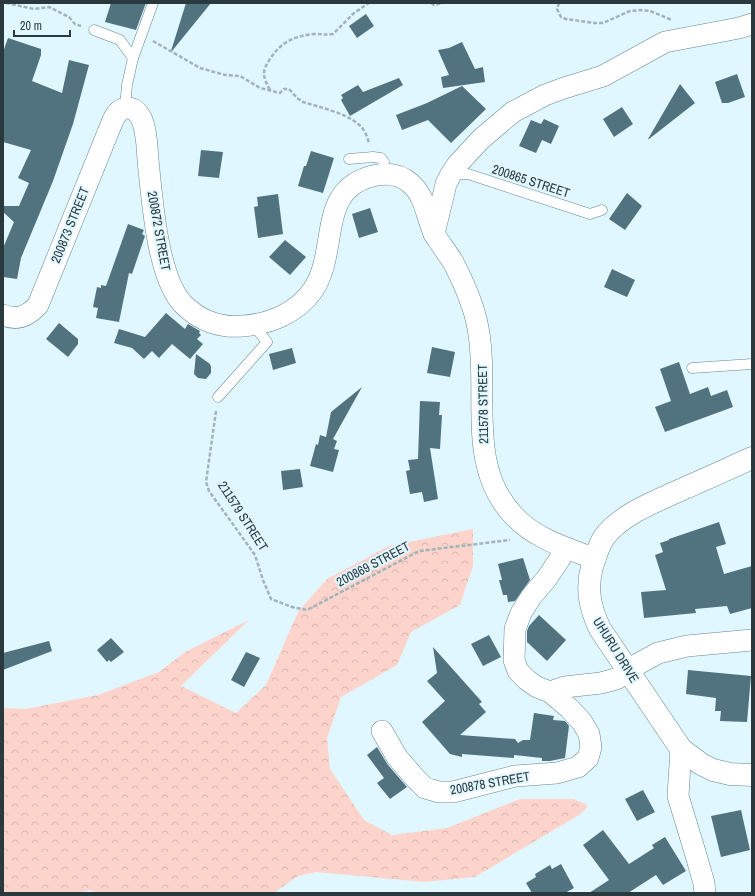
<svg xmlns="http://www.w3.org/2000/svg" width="755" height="896" viewBox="0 0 755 896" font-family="'Archivo Narrow',sans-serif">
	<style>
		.forest { fill: url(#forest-crowns) }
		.building { fill: #51737f }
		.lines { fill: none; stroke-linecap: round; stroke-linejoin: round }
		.service-casing { stroke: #638691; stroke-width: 11 }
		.minor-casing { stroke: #638691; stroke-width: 22 }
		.tertiary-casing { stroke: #638691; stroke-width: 23 }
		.path { stroke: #a0b4bb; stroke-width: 2.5; stroke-dasharray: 4 2; stroke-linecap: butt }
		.service { stroke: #fff; stroke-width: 10 }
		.minor { stroke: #fff; stroke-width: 21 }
		.tertiary { stroke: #fff; stroke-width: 22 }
		.labels { text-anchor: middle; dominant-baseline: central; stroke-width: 4; stroke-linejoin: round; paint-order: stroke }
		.street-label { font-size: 13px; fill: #2a393e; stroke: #e1f7ff }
	</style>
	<defs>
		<pattern id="forest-crowns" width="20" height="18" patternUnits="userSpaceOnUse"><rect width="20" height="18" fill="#fcd4cb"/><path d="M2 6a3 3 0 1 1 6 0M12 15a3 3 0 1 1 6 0" fill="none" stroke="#d8b7af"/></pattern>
	</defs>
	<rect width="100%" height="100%" fill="#e1f7ff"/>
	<path class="forest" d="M473,529V566L460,605L411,632L397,665L341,697L327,738L330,769L364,820L392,835L447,828L520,799H573L586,804L587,808L579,815L475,877L424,882L316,872L298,876L274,893H96L90,890L80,893H3V708L25,709L98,695L159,672L185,652L249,620L181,686L236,713L266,685L298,612L327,579L389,546Z"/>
	<g class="building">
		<path d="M111,3H146L136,30L105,22Z"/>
		<path d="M186,3H211L172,51H171Z"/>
		<path d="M366,14L374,26L357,38L349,26Z"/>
		<path d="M8,38L41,49V55L32,81L62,93L69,60L89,65L73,124L53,181L21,258L17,279L3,277V248L14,222L3,212V206H19L29,183L18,178L31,150L3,142V52Z"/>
		<path d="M462,42L475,69L483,67L485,82L443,88L441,77L449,75L438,50L449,48Z"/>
		<path d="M737,74L745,97L728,103H722L715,82Z"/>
		<path d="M399,78L403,85L350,116L341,100L343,98L341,95L358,85L363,92Z"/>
		<path d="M680,84L695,103L649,139H648Z"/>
		<path d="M462,86L486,109L451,143L428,120L402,130L396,115L427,103Z"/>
		<path d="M622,107L633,124L614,137L603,119Z"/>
		<path d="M544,119L559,126L551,144L542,140L536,153L519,146L531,120L541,124Z"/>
		<path d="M201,150L223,152L219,178L198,176Z"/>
		<path d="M311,151L334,158L323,193L298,186L304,166H306Z"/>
		<path d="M627,193L642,206L625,230L609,219Z"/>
		<path d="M278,194L283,234L258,238L254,207L258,206L257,197Z"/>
		<path d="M370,208L378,232L359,238L352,214Z"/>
		<path d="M128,224L144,230L142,234L145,236L132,274L129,273L119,322L96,318L98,308L93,307L97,287L101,288V285L106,286Z"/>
		<path d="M285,240L306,257L290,275L269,257Z"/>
		<path d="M612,269L635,280L627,297L604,287Z"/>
		<path d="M166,313L185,329L188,324L200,331L199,333L201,335L197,339L203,344L190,359L172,344L159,358L152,351L144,359L132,348L114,343L119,329L145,337Z"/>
		<path d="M59,323L78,339V344L68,357L46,339Z"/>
		<path d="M432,347L455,352L450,377L427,373Z"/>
		<path d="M292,348L296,363L273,370L269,354Z"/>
		<path d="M196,354L210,364L211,367V373L206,379L198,378L194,374Z"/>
		<path d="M679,362L690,394L708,387L711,396L727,390L733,407L665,432L655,407L671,401L660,369Z"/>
		<path d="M362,387L333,439L337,441L334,449L339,450L333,472L310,466L316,444L318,445L320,435L326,437L331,412Z"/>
		<path d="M420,401L440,402L439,415H442L440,449L430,448L438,499L424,502L422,492L410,494L406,471L410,470L408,460L418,459Z"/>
		<path d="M300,469L303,487L283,490L281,471Z"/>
		<path d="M719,522L726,544L716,547L724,574L752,566V608L730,614L727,606L695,609L696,613L644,618L641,592L666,590L655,555L663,552L660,543L669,540V539Z"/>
		<path d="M523,558L530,580L515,601L508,602L507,595H503L499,580H502L498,564Z"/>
		<path d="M539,615L566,640L547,661L527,642V631L529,626Z"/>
		<path d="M489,635L501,657L483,666L471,644Z"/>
		<path d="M111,638L124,652L111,662L109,660L107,662L97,650Z"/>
		<path d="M49,641L52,651L3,670V653Z"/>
		<path d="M433,647L482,702L479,704L486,712L460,735L515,739L518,743L523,740H530L534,713L554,716L553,720L565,721L569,726L565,758L550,761H542V758L514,755V758L462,754V757L450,754L422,722L445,701L427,681L437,673Z"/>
		<path d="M246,652L260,658L244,687L231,680Z"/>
		<path d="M688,670L751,676L747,722L720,721L721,711H715L716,698L686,694Z"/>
		<path d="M377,747L388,765L407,787L390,799L377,783L384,778L367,755Z"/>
		<path d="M643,790L655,812L637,821L625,799Z"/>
		<path d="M741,810L750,850L721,857L711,816Z"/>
		<path d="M603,830L629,864L654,848L652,845L665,837L686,871L663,885L656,875L628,893H589L609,880L583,845Z"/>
		<path d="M561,864L574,888L565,893H532L526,883L536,877L535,874L550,865L552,869Z"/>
	</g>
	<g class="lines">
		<g class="service-casing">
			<g id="service">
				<path d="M94,30L120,40L133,58"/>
				<path d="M125,108L127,85L133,58L153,3"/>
				<path d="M349,159L373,157L381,158L384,162L382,174"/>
				<path d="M451,174H468L590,214L602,210"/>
				<path d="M692,368L752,364"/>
				<path d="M218,397L267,342L253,325"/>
			</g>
		</g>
		<g class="minor-casing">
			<g id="minor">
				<path d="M434,234L446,184L451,174L457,165L481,139L513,112L545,95L564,88L603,76L665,42L739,28L752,24"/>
				<path d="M3,315C17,321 28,316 38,305L113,120C120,105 134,103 142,120C147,132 147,147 148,160C152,197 157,279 184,305C200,321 221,328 243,326C270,324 297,313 313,290C340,250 315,187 377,175C389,173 401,175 410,183C427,197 426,220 436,237C442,246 448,254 453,262C464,283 474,306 478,328C490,391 465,467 515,517C536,539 567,548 595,559"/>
				<path d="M550,692L565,687L601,683L616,679L629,672L638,664L658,653L687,646L752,640"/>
				<path d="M382,731L397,757L414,777L425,788L439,792H453L515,776L557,773L578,767L588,758L591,747L589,734L582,722L569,708L550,692L537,687L527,680L518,671L514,660L515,629L521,613L531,597L547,578L567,548"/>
				<path d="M681,749L678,796L695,852L704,883L705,893"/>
			</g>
		</g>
		<g class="tertiary-casing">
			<path id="tertiary" d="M752,458C730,468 708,478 685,488C661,499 618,515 603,539C598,547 595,558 592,567C586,589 590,608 600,629L681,749L701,764L713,770L730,774L752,775"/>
		</g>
		<g class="path">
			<path d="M6,3L34,9L49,7L69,17L75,24L81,26"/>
			<path d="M431,3L434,5L443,3"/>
			<path d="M559,3L557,9L561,17L566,19L594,23H603L630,11L641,10L650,11L672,20"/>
			<path d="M153,41L200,68L225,75L240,76L260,88L280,93L284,89H289L297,98L303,102C319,107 346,113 358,124C364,128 367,136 369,143"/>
			<path d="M270,90C263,77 261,72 270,59C281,42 294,36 314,34C321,34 326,35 333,34L354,13L369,3"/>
			<path d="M216,411L206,482L209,491L255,555L263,580L271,599L292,607L307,610L419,551L510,540"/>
		</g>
		<use href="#service" class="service"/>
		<use href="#minor" class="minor"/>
		<use href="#tertiary" class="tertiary"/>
	</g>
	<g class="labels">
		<g class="street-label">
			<text transform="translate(531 181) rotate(18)">200865 STREET</text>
			<text transform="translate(70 225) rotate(-68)">200873 STREET</text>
			<text transform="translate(159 231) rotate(80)">200872 STREET</text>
			<text transform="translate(483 404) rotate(-91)">211578 STREET</text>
			<text transform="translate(243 516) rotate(57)">211579 STREET</text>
			<text transform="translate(373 564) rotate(-28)">200869 STREET</text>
			<text transform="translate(616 650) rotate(58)">UHURU DRIVE</text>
			<text transform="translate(490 783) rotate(-10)">200878 STREET</text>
		</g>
	</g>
	<rect width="755" height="896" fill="none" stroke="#2a393e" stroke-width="8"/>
	<path d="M14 30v6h56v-6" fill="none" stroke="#2a393e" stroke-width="2"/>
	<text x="20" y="30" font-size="12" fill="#2a393e" stroke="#e1f7ff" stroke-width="3" paint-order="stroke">20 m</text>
</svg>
